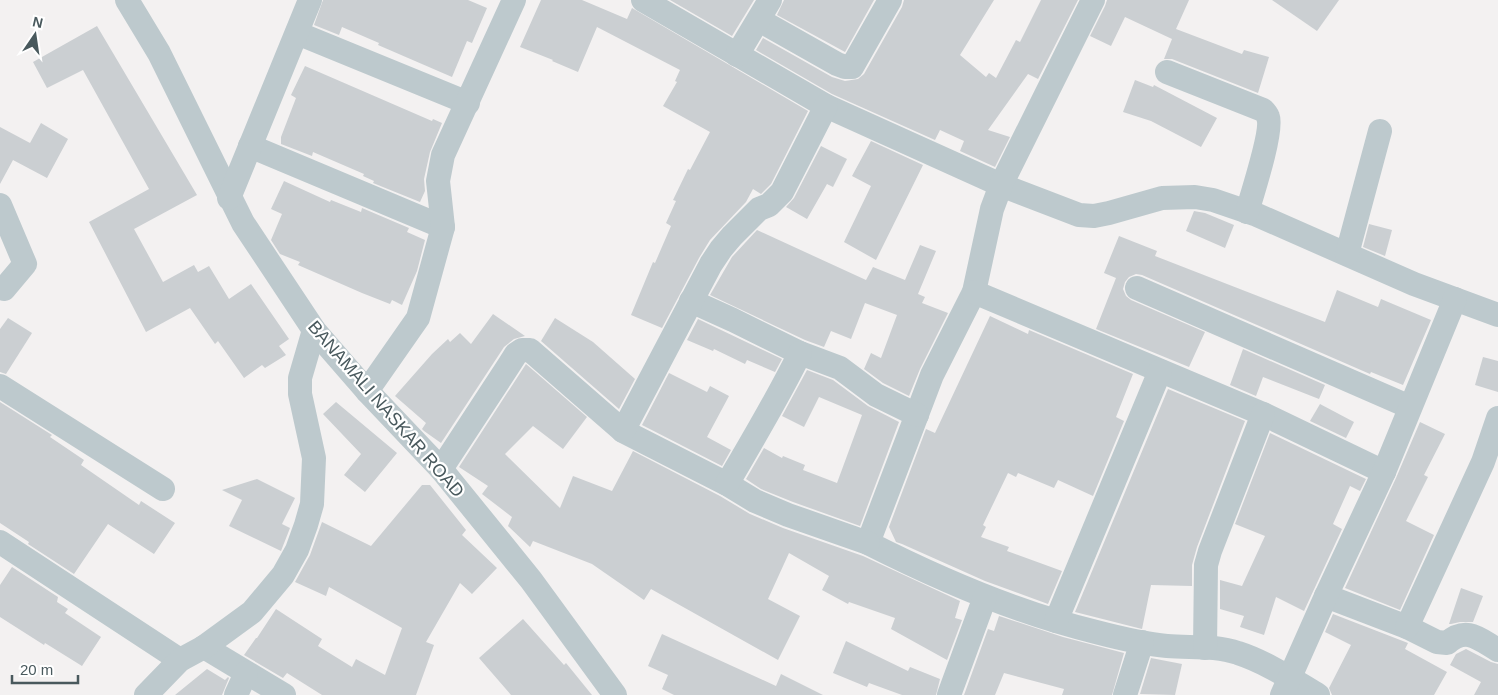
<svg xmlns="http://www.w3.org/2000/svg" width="1498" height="695" viewBox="0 0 1498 695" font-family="Helvetica,sans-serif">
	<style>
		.building { fill: #cbcfd2 }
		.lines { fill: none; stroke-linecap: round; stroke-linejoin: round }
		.minor { stroke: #bdc9cd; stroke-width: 24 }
		.labels { text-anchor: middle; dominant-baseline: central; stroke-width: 4.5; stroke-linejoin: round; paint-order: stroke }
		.street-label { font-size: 18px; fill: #49595d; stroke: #fff }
	</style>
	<rect width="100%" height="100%" fill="#f3f1f1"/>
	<g class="building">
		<path d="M323,0H468L487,8L472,43L467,41L452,77L378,45L379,43L342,27L339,35L314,25Z"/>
		<path d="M541,0H582L627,19L632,8L808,111L771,184L761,194L753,189L746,202L710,240L699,258L662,328L631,315L653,262L655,263L671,226L666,223L676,201L673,200L688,169L690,170L710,132L663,106L677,82L675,81L680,70L597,27L578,72L552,61L553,60L520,47Z"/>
		<path d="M670,0H754L732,36Z"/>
		<path d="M784,0H874L845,52L777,15Z"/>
		<path d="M904,0H994L960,55L986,77L989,73L996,78L1016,40L1020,42L1041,0H1078L1038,79L1028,74L988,130L1010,137L995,167L960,151L964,141L940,130L935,140L832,94L756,50L763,38L832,77L845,81L858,79L864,74L902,7Z"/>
		<path d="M1107,0H1189L1176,29L1242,54L1244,50L1269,57L1258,93L1172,59H1164L1172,39L1125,17L1111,46L1090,36L1105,6Z"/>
		<path d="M1272,0H1339L1317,31Z"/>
		<path d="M97,26L197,195L134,229L163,282L194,265L198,272L209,266L229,299L251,284L289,339L279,346L286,355L265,368L262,365L244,378L218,341L215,344L190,308L146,332L89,222L149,189L83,70L47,88L33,62Z"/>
		<path d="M305,66L432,121L433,119L442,123L430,152L424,179L425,191L420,202L373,183L374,181L363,176L364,174L313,152L312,156L281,144V137L296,98L291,95Z"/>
		<path d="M1135,80L1153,87L1154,85L1217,118L1201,147L1151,121L1123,112Z"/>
		<path d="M41,123L68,139L47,178L13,160L0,184V127L30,143Z"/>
		<path d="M871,141L923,165L876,260L844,242L871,186L852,176Z"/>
		<path d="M821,146L847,159L833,187L827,184L807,219L786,207L794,198Z"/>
		<path d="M284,181L330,202L331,200L361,212L362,208L409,228L407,232L425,240L417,271L402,305L392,300L390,304L362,293L298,265L300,262L280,254L271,240L282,214L271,209Z"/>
		<path d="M1194,211L1205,213L1234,225L1225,248L1186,231Z"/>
		<path d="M1369,224L1392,230L1385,256L1363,247Z"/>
		<path d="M757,230L866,280L873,267L905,280L920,245L936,251L918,294L925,297L922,303L948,313L920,369L909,396L883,383L864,369L871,353L881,358L897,315L865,303L851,339L831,331L824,347L805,340L710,295L732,257Z"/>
		<path d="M1119,236L1157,251L1155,256L1325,322L1337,290L1378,307L1381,299L1431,320L1403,385L1371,372L1370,374L1142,275L1136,274L1129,277L1125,282L1123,289L1126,296L1131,300L1205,332L1189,367L1096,329L1116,278L1104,273Z"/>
		<path d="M493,314L525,336L514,339L504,347L441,443L424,431L422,429L426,423L395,396L432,354L448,339L450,342L460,333L471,344Z"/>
		<path d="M990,316L1028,334L1029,330L1133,374L1116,417L1124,421L1093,496L1058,480L1054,488L1018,473L1016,477L1008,473L983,525L986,527L981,537L1009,547L1007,551L1062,571L1048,604L985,581L902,544L896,542L889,527L926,429L935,433Z"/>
		<path d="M8,318L32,333L6,374L0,372V329Z"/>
		<path d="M555,318L593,342L635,379L619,409L541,341Z"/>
		<path d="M698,319L782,359L775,372L747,360L745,364L714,349L713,351L687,340Z"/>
		<path d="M1243,349L1325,385L1319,399L1263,377L1256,396L1230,385Z"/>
		<path d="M1483,357L1498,361V392L1475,385Z"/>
		<path d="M526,364L587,417L563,449L533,426L505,454L560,508L573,476L612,491L633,451L720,496L750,514L783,528L863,556L960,601L955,618L962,620L947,660L891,629L895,618L849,602L848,604L822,590L829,576L789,553L768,599L800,616L778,660L651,589L644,600L592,564L533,541L530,547L508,526L512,517L482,494L488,486L459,467Z"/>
		<path d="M807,370L833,380L868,406L899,422L860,526L793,502L761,489L746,479L764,448L782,458L783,456L805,465L803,470L837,483L862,415L819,397L804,427L782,416Z"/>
		<path d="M669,373L707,392L710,386L729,396L707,437L731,450L722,466L642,425Z"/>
		<path d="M1168,389L1245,421L1197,547L1192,565V586L1151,585L1142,629L1075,612Z"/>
		<path d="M0,402L52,435L50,437L84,460L81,465L139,505L141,501L175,523L154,554L108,524L74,574L28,544L29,542L0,523Z"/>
		<path d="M336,402L397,453L365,492L344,475L361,454L323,414Z"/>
		<path d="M1320,404L1354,422L1346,438L1310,421Z"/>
		<path d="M1420,422L1445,434L1424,475L1428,477L1406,521L1434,535L1400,610L1345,588L1396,478Z"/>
		<path d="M1270,433L1366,479L1360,491L1350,486L1333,524L1342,529L1304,611L1276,597L1264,635L1240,627L1244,616L1220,609V580L1242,586L1265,536L1235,524Z"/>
		<path d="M257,479L295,498L282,524L290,528L281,551L229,526L242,500L222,490Z"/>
		<path d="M422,485H430L466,530L462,535L497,568L472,594L460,583L426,642L434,645L416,695H322L287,673L283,678L244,655L256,638H257L276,609L322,639L318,646L352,667L356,659L385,675L402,628L329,587L326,596L295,582L310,555L322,522L371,546Z"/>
		<path d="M12,567L58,597L57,602L68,609L65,613L101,637L82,666L45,643L44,645L0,617V585Z"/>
		<path d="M1461,588L1483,596L1473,622H1460L1451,624H1449Z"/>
		<path d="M1333,614L1408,643L1405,649L1447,672L1434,695H1332L1329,688L1351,645L1325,632Z"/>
		<path d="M999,616L1063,637L1124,653L1112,695H1062L1064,689L1004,673L995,695H964L988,629L994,631Z"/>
		<path d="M523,619L564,665L566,663L592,695H511L479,658Z"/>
		<path d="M662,634L776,686L781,674L823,695H674L662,689L668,675L648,666Z"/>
		<path d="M846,641L908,671L910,667L940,679L936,695H902L869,683L867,687L833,673Z"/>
		<path d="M1466,649L1491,662L1498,664V695H1474L1481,682L1450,665L1456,654Z"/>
		<path d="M1151,658L1182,664L1175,695L1140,694Z"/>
		<path d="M207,669L225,680L228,677L229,678L222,695H175Z"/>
	</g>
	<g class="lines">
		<g class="minor">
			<path d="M127,0L159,53L243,223L314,330L367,391L441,469L531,580L615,695"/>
			<path d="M643,0L826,106L1001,185L1079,215L1094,216L1109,213L1162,198L1195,197L1213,200L1257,215L1414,284L1498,315"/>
			<path d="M1093,0L1001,185L992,209L974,292L932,375L868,543C941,580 1017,613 1096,632C1119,638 1143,644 1167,646C1191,648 1215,645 1238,653C1266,662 1293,680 1318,695"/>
			<path d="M759,20L837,64L845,67H852L890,0"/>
			<path d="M297,33L468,103"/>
			<path d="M737,55L770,0"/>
			<path d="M1167,72L1263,110C1265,112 1267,114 1268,117C1273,130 1252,195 1247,212"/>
			<path d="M250,146L443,227"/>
			<path d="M229,198L310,0"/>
			<path d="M0,205L25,264L4,289"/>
			<path d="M1347,254L1380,131"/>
			<path d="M1137,288L1410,407"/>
			<path d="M974,292L1263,414L1384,472"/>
			<path d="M691,301L733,320L800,353L840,368L876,395L917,415"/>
			<path d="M0,386L163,489"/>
			<path d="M367,391L418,318L443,227L438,181L443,155L514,0"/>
			<path d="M623,431L727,484L755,501L788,515L868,543"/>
			<path d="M441,469L509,365L516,354L522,350H530L623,431L711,264L721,249L732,236L759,209L769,205L782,192L826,106"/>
			<path d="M727,484C752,441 778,398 800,353"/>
			<path d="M0,542L180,660"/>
			<path d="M1326,596L1407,627L1437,642L1447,643C1467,626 1479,639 1498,650"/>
			<path d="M1056,621L1160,371"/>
			<path d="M1407,627L1483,462L1498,418"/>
			<path d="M204,647L284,695"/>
			<path d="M1205,648L1206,565L1210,551L1263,414"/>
			<path d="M146,695L180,660L204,647L252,612L283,575L297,550L306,525L312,504L314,458L300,394V378L314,330"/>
			<path d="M236,695L246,673"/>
			<path d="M949,695L985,597"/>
			<path d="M1125,695L1142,642"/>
			<path d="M1282,695L1326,596L1384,472L1455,299"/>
		</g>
	</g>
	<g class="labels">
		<g class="street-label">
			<text transform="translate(386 409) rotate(49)">BANAMALI NASKAR ROAD</text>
		</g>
	</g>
	<g transform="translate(35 35) rotate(13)" stroke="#ffffff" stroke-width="4" paint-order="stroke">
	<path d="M0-4L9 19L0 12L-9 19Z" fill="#49595d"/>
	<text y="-8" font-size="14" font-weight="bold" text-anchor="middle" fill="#49595d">N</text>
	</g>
	<path d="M12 675v8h66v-8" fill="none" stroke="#49595d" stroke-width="2.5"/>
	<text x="20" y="675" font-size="15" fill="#49595d" stroke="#ffffff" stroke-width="4" paint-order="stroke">20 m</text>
</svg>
